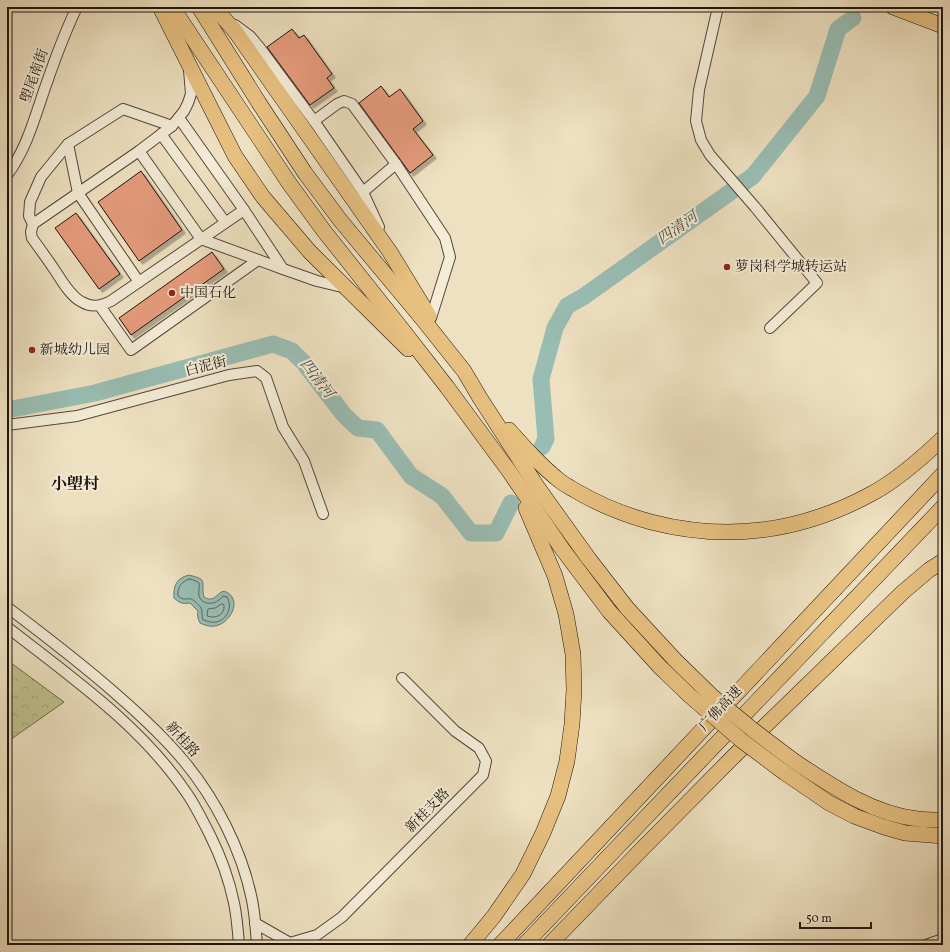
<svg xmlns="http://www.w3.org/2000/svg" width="950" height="952" viewBox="0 0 950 952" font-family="Vollkorn,'Noto Serif SC',serif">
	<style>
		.forest { fill: url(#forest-crowns); stroke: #6f6a4e }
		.water { fill: #99bdb4; stroke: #687972 }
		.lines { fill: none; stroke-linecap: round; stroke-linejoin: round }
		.shore { stroke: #5c6861; stroke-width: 1 }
		.river { stroke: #99bdb4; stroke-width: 17 }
		.building { fill: #e59b7c; stroke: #1f140e; filter: url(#shadow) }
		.minor-casing { stroke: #53473b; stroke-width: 12 }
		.highway-casing { stroke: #1f140e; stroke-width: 16 }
		.minor { stroke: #f4ecd7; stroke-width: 10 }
		.highway { stroke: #e7c080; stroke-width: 15 }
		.highway-bridge-casing { stroke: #1f140e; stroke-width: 16; stroke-linecap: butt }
		.highway-bridge { stroke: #e7c080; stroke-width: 15 }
		.poi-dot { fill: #8f2418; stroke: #f4ecd7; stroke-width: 1.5 }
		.labels { text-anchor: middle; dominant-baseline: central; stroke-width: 4; stroke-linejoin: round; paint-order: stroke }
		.street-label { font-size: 14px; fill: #1f140e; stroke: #f4ecd7 }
		.poi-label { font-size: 14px; fill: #1f140e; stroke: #f4ecd7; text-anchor: start }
		.water-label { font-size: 15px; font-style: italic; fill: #4a4f48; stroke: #f4ecd7 }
		.quarter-label { font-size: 16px; font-weight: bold; fill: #1f140e; stroke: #f4ecd7 }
	</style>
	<defs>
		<pattern id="forest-crowns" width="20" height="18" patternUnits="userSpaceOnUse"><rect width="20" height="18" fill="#bfc18e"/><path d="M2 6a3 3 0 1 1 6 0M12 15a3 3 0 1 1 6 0" fill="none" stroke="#a4a579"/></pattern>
		<filter id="shadow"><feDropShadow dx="3.5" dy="3.5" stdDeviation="0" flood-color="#0004"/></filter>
	</defs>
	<rect width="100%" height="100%" fill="#eee1c1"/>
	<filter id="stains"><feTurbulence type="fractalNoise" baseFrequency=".005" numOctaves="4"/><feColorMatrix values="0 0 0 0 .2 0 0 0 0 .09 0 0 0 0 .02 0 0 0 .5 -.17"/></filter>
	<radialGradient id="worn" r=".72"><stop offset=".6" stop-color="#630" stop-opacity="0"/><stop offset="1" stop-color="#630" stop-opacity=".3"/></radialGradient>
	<path class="forest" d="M7,660L64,702L7,742Z"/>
	<path class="water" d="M189,575C210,580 200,582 204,597C217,605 218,586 228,593C242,602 229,624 215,626C210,627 204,625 200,623C198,619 197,615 198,611L190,603C181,604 180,603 174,598C173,585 177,578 189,575Z"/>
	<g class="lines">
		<g class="shore">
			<path d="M190,579L196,581L199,583C200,587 198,592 199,596C202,605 213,605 219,600C221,599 222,597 223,596L227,597C233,607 227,620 216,622C212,623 207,621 203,620C201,616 203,611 201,608C199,605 194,600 191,599C185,598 184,601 178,596C177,588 181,581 190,579Z"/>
			<path d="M222,604L224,605C225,615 216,619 207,616L208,609L215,608Z"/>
		</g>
		<g class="river">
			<path d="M7,410L95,393L273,344L292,351L304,363L344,415L358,428L377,430L411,476L442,496L471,533H496L511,503"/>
			<path d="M542,447L546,439L541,379L555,328L567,306L583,297L753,176L817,96L838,29L853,18"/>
		</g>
	</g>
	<g class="building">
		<path d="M292,29L299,38L304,35L332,74L327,78L334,88L310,105L267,47Z"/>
		<path d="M381,86L389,97L400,89L423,121L413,129L433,155L410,173L359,103Z"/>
		<path d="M141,171L182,230L139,261L98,202Z"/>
		<path d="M76,213L120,274L99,289L55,228Z"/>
		<path d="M212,252L224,269L131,335L119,318Z"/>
	</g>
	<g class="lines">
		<g class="minor-casing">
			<g id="minor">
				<path d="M718,7L699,90L696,121L701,140L710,155L755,207L817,283L770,328"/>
				<path d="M235,25L250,36L260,48L314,121L363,192L379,227"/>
				<path d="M189,70L191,94L188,103L184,111L172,126L139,151L33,224L31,232L32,238C40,249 48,260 56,272C62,281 71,297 82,302C92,308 101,306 111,301L244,210"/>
				<path d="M179,118L244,210L283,269"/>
				<path d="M314,121L337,104L344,101L352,104L396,164L445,238L450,257L431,318"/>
				<path d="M161,134L225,222"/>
				<path d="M68,144L78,193L139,282"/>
				<path d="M139,151L201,239L283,269L317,281L346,288"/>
				<path d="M7,175C27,149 35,116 46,85C55,59 65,32 77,7"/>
				<path d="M363,192L396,164"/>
				<path d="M33,224L29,216L30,202L41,177L68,144L123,109L172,126"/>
				<path d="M100,306L131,350L258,260"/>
				<path d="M7,425L77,416L229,375L257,371L266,378L283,427L304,461L323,514"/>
				<path d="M7,607C44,635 81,663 116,694C139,714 163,736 183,760C215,798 242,850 252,900C255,915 256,930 257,945"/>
				<path d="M7,627C71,677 142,726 188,795C196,807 203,821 210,835C221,857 229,879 234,903C237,917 238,931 239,945"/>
				<path d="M255,923L290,943"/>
				<path d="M287,945L290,943L317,935L342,917L483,775L486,761L479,748L455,731L402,678"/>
				<path d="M926,945L943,939"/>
			</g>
		</g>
		<g class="highway-casing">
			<g id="highway">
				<path d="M160,7L235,156L263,197L310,252L408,349"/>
				<path d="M172,7L289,183L324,231L401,328L447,387L509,471L563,550L609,611L660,667"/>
				<path d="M199,7L259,103L305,173L340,220L425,322L464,371L480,398L538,488L589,559L627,608L675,660"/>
				<path d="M214,7L235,31L390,252L429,316"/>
				<path d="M893,7L943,26"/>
				<path d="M509,430C525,448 541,466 560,481C565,485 571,488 576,491C600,505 625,515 651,522C728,542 801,532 871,494C896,481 922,458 943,438"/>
				<path d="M794,761C832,786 872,814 918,819C926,820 935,820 943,820"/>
				<path d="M785,773L829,803L854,816L884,827L905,833L943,836"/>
				<path d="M470,945L494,916L523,874L543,833L558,796L567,761L572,724L574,690L573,654L566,614L555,576L526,508"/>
				<path d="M500,945L943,474"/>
				<path d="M524,945L606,859L943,507"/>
				<path d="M549,945L643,848L734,756L903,592L929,570L943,561"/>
			</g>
		</g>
		<use href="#minor" class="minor"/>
		<use href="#highway" class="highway"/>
		<g class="highway-bridge-casing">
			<g id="highway-bridge">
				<path d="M675,660L713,697L753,730L794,761"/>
				<path d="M660,667L689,695L741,740L785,773"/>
			</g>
		</g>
		<use href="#highway-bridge" class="highway-bridge"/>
	</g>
	<g class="poi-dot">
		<circle cx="727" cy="267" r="4"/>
		<circle cx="172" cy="293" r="4"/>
		<circle cx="32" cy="350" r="4"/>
	</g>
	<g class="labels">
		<g class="street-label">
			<text transform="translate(35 76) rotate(-70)">塱尾南街</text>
			<text transform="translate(206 367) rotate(-14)">白泥街</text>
			<text transform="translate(721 709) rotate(-47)">广佛高速</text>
			<text transform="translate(182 740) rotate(48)">新桂路</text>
			<text transform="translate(428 811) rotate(-45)">新桂支路</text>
		</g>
		<g class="poi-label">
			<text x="735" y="267">萝岗科学城转运站</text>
			<text x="180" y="293">中国石化</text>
			<text x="40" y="350">新城幼儿园</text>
		</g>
		<g class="water-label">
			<text transform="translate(678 229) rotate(-35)">四清河</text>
			<text transform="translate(316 379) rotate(52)">四清河</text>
		</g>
		<g class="quarter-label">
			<text x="75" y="485">小塱村</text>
		</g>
	</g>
	<rect width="950" height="952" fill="none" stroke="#eee1c1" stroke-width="24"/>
	<rect x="8" y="8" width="934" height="936" fill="none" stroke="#1f140e" stroke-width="2"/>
	<rect x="12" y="12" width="926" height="928" fill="none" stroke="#1f140e"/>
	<path d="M800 922v6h71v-6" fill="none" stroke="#1f140e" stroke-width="2"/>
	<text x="806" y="922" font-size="12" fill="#1f140e" stroke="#f4ecd7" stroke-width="3" paint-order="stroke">50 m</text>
	<rect width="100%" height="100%" filter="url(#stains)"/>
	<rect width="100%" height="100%" fill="url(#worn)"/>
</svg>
